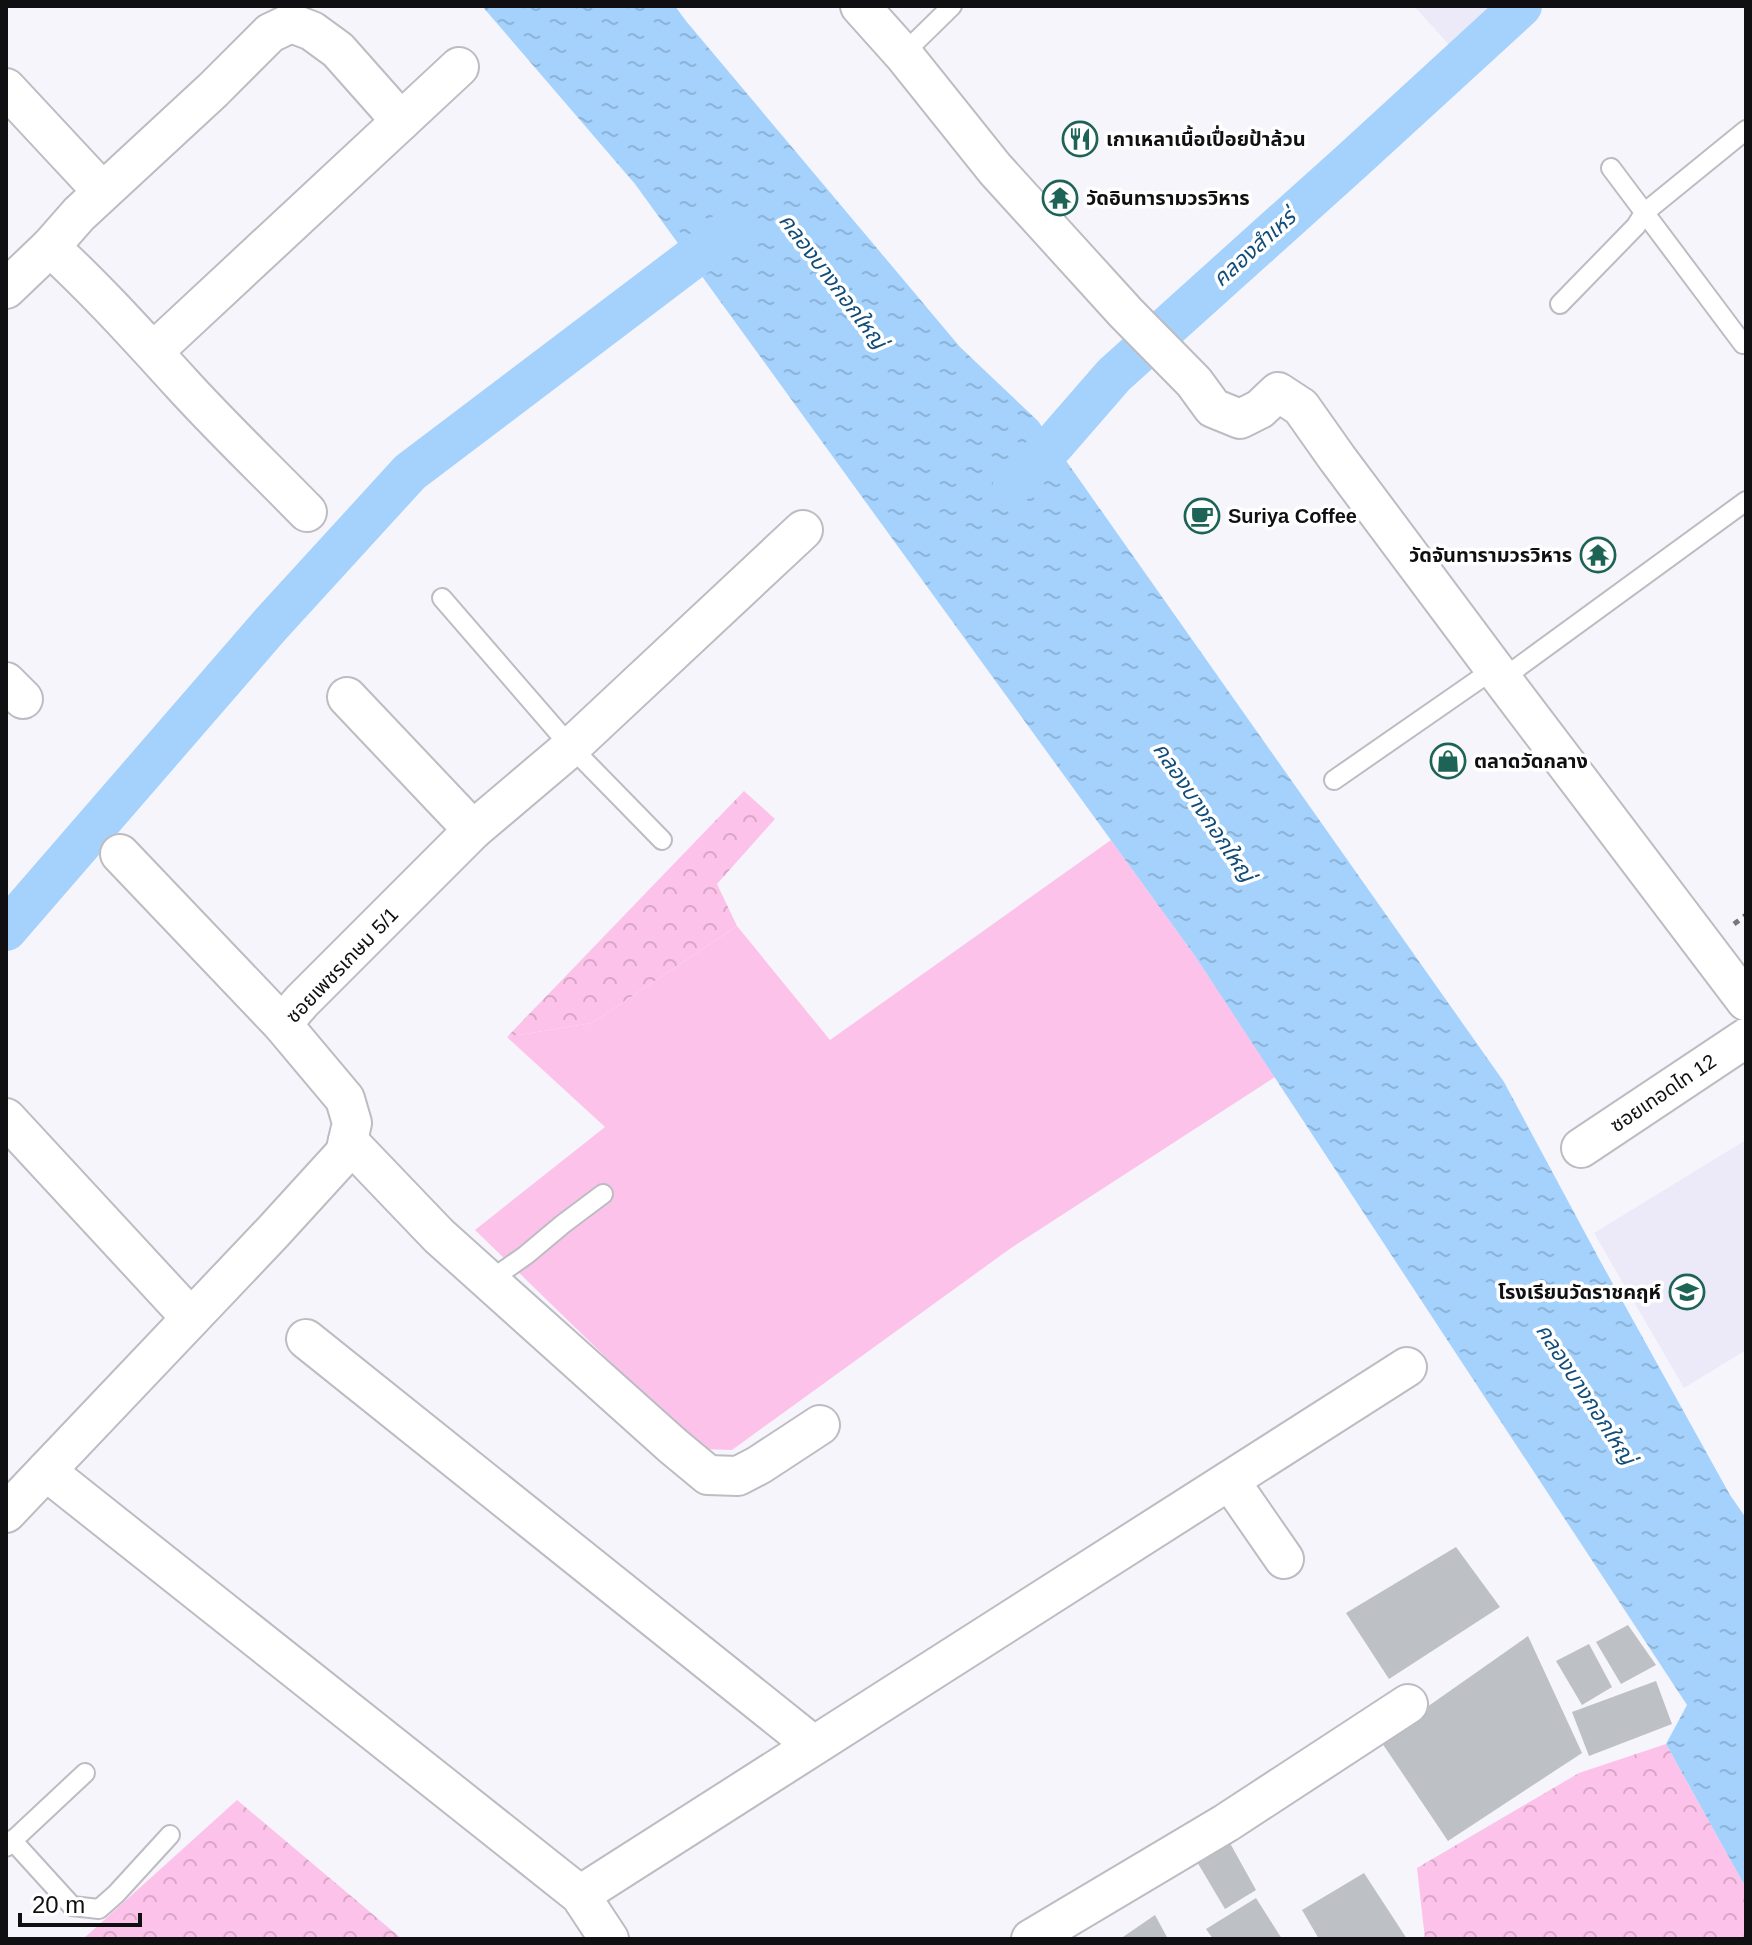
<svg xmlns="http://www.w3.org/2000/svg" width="1752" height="1945" viewBox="0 0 1752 1945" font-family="Helvetica,'Noto Sans Thai',sans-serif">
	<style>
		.built { fill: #eceaf8 }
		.green { fill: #fdc2e9 }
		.forest { fill: url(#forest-crowns) }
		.water { fill: url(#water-ripples) }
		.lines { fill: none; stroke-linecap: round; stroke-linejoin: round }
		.canal { stroke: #a4d2fd; stroke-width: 42 }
		.building { fill: #bdc0c5 }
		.lane-casing { stroke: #bdbcc2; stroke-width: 22 }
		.street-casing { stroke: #bdbcc2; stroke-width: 42 }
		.path { stroke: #78787c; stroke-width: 5; stroke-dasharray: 6 6; stroke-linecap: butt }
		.lane { stroke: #fff; stroke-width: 18 }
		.street { stroke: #fff; stroke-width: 38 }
		.labels { text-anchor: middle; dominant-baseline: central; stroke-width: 7; stroke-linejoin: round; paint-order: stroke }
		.poi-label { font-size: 20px; font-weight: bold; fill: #101012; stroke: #fff; text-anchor: start }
		.street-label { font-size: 20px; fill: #101012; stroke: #fff }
		.water-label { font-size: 22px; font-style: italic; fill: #124d7a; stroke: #fff }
	</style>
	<defs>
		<pattern id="forest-crowns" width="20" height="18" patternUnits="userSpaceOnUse" patternTransform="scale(2)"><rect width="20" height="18" fill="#fdc2e9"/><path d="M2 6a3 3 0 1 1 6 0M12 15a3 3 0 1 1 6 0" fill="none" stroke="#d8a6c7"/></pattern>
		<pattern id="water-ripples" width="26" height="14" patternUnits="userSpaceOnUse" patternTransform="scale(2)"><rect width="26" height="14" fill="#a4d2fd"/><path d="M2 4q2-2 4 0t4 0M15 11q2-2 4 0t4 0" fill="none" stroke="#8cb3d8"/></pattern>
	</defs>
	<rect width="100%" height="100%" fill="#f6f5fc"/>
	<g class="built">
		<path d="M1414,6H1492L1452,48Z"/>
		<path d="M1746,1140V1350L1684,1388L1594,1233Z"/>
	</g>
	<path class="green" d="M1111,840L1195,956L1275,1077L1011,1248L732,1450L700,1449L475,1230L605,1127L507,1037L592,1023L737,926L830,1040Z"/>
	<g class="forest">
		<path d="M744,791L775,819L717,884L737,926L592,1023L507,1037Z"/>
		<path d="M1666,1744L1746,1888V1939H1425L1417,1868L1579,1773Z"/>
		<path d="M237,1800L402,1939H83Z"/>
	</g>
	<path class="water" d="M482,6H675L686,21L960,347L1038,421L1504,1082L1598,1257L1730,1495L1746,1518V1888L1666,1744L1687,1705L1195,956L635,184Z"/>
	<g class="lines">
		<g class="canal">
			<path d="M1014,483L1054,444L1114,375L1353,160L1521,6"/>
			<path d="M6,930L271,624L410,472L735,226"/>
		</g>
	</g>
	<g class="building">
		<path d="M1456,1547L1500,1607L1389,1679L1346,1613Z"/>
		<path d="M1628,1625L1656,1665L1621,1684L1596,1642Z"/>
		<path d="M1528,1636L1582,1753L1448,1841L1380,1740Z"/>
		<path d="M1589,1644L1612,1687L1582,1705L1556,1661Z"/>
		<path d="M1656,1681L1672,1724L1589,1756L1572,1712Z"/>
		<path d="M1226,1836L1256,1890L1225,1909L1193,1855Z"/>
		<path d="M1364,1873L1407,1939H1319L1302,1910Z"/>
		<path d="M1256,1898L1282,1939H1213L1206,1929Z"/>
		<path d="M1155,1915L1168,1939H1120Z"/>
	</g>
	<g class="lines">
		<g class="lane-casing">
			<g id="lane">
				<path d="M903,54L952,6"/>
				<path d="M1611,168L1743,344"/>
				<path d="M1560,304L1636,226L1644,213L1746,130"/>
				<path d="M442,598L571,747L662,840"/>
				<path d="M1502,679L1746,501"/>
				<path d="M1334,780L1494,669"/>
				<path d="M489,1281L526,1255L563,1224L603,1194"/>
				<path d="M12,1840L72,1906L99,1909L116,1894L170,1835"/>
				<path d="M6,1847L85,1773"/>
			</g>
		</g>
		<g class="street-casing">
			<g id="street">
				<path d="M860,6L903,54L995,169L1126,313L1194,382L1213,408L1240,419L1260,409L1278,392L1301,407L1337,458L1508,687L1746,1001"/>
				<path d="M6,88L102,191"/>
				<path d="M50,247C97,290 139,337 182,384C222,428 265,469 307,512"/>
				<path d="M6,289L50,247L79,214L213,90L270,33L291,23L312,31L338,50L401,121"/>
				<path d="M154,351L459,67"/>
				<path d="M6,682L23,699"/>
				<path d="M347,697L473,830"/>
				<path d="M120,854L282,1024"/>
				<path d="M6,1118L191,1318"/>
				<path d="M348,1141L439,1236L673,1446L708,1475L738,1476L759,1465L820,1425"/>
				<path d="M1581,1148L1746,1038"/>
				<path d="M306,1339L813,1745"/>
				<path d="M46,1471L580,1895L609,1939"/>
				<path d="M1230,1481L1284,1559"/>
				<path d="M6,1513L272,1233L345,1153L352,1123L345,1099L282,1024L302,1001L473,830L571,747L803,530"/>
				<path d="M580,1895L1407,1367"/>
				<path d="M1031,1939L1226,1823L1408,1704"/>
			</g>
		</g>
		<path class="path" d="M1734,924L1746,915"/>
		<use href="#lane" class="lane"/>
		<use href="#street" class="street"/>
	</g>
	<defs>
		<g id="restaurant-ring" transform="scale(1.8)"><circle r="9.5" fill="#fff" stroke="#1d6356" stroke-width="1.5"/><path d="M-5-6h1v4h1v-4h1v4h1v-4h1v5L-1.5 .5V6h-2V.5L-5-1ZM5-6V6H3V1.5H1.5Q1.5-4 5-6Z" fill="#1d6356"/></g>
		<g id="temple-ring" transform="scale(1.8)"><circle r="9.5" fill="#fff" stroke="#1d6356" stroke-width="1.5"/><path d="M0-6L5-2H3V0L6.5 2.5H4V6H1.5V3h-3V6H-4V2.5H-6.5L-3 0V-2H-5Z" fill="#1d6356"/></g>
		<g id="cafe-ring" transform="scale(1.8)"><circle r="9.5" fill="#fff" stroke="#1d6356" stroke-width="1.5"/><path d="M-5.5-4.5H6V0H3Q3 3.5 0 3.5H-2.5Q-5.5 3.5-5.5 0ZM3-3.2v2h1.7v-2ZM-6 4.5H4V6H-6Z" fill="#1d6356"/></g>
		<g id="shop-ring" transform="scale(1.8)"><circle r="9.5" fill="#fff" stroke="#1d6356" stroke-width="1.5"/><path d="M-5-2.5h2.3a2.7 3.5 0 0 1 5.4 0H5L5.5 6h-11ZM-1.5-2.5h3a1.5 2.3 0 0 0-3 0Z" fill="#1d6356"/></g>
		<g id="school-ring" transform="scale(1.8)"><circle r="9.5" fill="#fff" stroke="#1d6356" stroke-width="1.5"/><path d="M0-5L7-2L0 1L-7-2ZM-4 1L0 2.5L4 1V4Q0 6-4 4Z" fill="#1d6356"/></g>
	</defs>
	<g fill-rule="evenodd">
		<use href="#restaurant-ring" x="1080" y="139"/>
		<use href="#temple-ring" x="1060" y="198"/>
		<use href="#cafe-ring" x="1202" y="516"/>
		<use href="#temple-ring" x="1598" y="555"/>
		<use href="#shop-ring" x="1448" y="761"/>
		<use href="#school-ring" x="1687" y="1292"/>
	</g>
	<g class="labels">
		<g class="poi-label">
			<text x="1106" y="139">เกาเหลาเนื้อเปื่อยป้าล้วน</text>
			<text x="1086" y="198">วัดอินทารามวรวิหาร</text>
			<text x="1228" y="516">Suriya Coffee</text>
			<text x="1572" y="555" text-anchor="end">วัดจันทารามวรวิหาร</text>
			<text x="1474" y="761">ตลาดวัดกลาง</text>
			<text x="1661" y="1292" text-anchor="end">โรงเรียนวัดราชคฤห์</text>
		</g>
		<g class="street-label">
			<text transform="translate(342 965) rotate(-46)">ซอยเพชรเกษม 5/1</text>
			<text transform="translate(1663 1093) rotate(-34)">ซอยเทอดไท 12</text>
		</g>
		<g class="water-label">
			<text transform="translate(1254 248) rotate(-42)">คลองสำเหร่</text>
			<text transform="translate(833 281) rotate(53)">คลองบางกอกใหญ่</text>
			<text transform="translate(1204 812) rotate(56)">คลองบางกอกใหญ่</text>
			<text transform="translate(1586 1394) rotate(57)">คลองบางกอกใหญ่</text>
		</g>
	</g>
	<rect width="1752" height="1945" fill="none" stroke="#101012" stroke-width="16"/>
	<path d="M20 1913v12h120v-12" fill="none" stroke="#101012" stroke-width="4"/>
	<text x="32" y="1913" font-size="24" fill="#101012" stroke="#ffffff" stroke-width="6" paint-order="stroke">20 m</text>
</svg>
